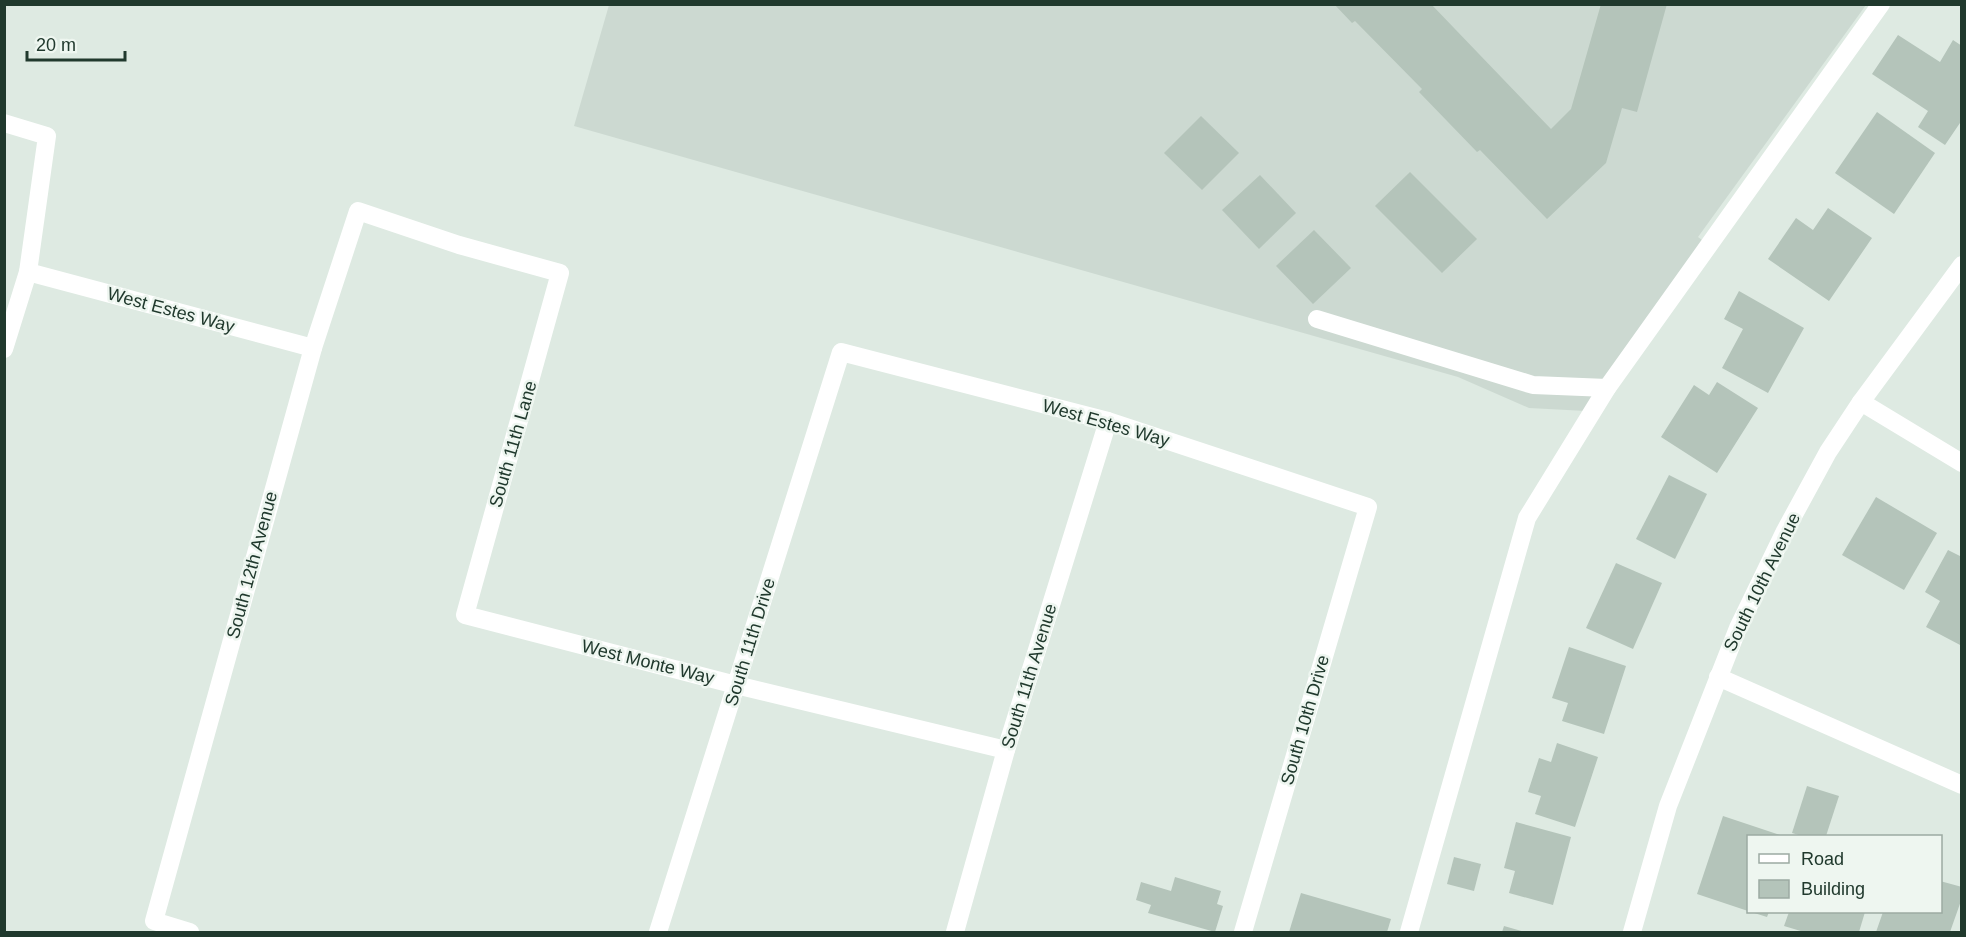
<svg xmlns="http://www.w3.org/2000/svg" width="1966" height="937" viewBox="0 0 1966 937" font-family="Helvetica,sans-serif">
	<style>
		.built { fill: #ccd9d1 }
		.building { fill: #b4c4ba }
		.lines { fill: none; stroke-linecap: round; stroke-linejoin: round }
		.minor { stroke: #fff; stroke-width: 18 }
		.labels { text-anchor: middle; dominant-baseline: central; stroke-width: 5; stroke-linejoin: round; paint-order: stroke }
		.street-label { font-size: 18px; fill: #20392d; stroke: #eef6f0 }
	</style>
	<rect width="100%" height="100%" fill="#deeae2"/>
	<path class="built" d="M609,5H1866L1698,237L1710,246L1586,411L1529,408L1458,377L574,126Z"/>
	<g class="building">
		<path d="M1334,4H1431L1551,129L1571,109L1601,4H1667L1637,112L1622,108L1606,163L1547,219L1480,150L1477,152L1419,92L1422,89L1355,21L1352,23Z"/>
		<path d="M1898,35L1940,62L1953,40L1962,46V120L1945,145L1918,127L1928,111L1872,74Z"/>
		<path d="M1877,112L1935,153L1894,214L1835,173Z"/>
		<path d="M1201,116L1239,153L1202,190L1164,153Z"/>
		<path d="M1410,172L1477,239L1442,273L1375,206Z"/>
		<path d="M1260,175L1296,213L1259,249L1222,210Z"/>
		<path d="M1828,208L1872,238L1829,301L1768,259L1796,218L1813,230Z"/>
		<path d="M1314,230L1351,268L1313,304L1276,266Z"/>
		<path d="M1739,291L1804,328L1768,393L1722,368L1743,329L1724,319Z"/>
		<path d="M1717,382L1758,408L1717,473L1661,437L1694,385L1709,395Z"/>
		<path d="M1669,475L1707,494L1675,559L1636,539Z"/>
		<path d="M1876,497L1937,533L1904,590L1842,555Z"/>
		<path d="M1948,550L1962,557V646L1926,627L1940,601L1925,592Z"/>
		<path d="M1616,563L1662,583L1633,649L1586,628Z"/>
		<path d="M1569,647L1626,666L1604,734L1562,721L1568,703L1552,698Z"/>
		<path d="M1557,743L1598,757L1575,827L1535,814L1541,796L1528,792L1539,758L1551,762Z"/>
		<path d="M1807,786L1839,796L1826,836H1802L1792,833Z"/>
		<path d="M1723,816L1783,836H1748V911L1697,894Z"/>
		<path d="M1516,822L1571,837L1553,905L1509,893L1515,871L1504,868Z"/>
		<path d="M1454,857L1481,864L1474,891L1447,884Z"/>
		<path d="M1175,877L1221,891L1217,904L1223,906L1215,932L1148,913L1151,905L1136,900L1141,882L1171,891Z"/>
		<path d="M1940,881L1962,887V898L1950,932H1876L1883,912H1940Z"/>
		<path d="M1301,893L1391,919L1387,932H1289Z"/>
		<path d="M1751,912H1769L1767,917Z"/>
		<path d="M1789,912H1865L1859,932H1804L1784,926Z"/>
		<path d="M1504,926L1525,932H1502Z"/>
	</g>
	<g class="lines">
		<g class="minor">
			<path d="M4,123L47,136L28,272L4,349"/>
			<path d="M28,272L313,348"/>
			<path d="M1317,319L1533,385L1607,388"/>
			<path d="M1861,402L1962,463"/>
			<path d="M1718,677L1962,785"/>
			<path d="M190,932L154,921L313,348L358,211L459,245L560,273L465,615L736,685L1006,750"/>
			<path d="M658,932L841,352L1108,421L1368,507L1243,932"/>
			<path d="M955,932L1006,750L1108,421"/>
			<path d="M1409,932L1527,518L1607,388L1881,4"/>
			<path d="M1632,932L1668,806L1738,628L1785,531L1828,452L1861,402L1962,265"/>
		</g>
	</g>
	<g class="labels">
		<g class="street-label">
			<text transform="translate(171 310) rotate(15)">West Estes Way</text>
			<text transform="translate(1106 423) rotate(16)">West Estes Way</text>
			<text transform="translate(513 444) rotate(-74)">South 11th Lane</text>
			<text transform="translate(252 565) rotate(-75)">South 12th Avenue</text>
			<text transform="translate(1762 582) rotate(-64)">South 10th Avenue</text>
			<text transform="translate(750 642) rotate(-73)">South 11th Drive</text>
			<text transform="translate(648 662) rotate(14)">West Monte Way</text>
			<text transform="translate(1029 676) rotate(-73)">South 11th Avenue</text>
			<text transform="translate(1305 720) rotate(-74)">South 10th Drive</text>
		</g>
	</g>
	<rect width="1966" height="937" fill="none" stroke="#20392d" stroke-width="12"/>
	<rect x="1747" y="835" width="195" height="78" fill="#eef6f0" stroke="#9caaa2" stroke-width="1.5"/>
	<rect x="1759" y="854" width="30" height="9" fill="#ffffff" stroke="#9caaa2" stroke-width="1.5"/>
	<text x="1801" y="865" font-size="18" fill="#20392d">Road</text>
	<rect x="1759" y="880" width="30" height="18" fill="#b4c4ba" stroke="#9caaa2" stroke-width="1.5"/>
	<text x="1801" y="895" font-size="18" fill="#20392d">Building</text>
	<path d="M27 51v9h98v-9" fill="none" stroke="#20392d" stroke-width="3"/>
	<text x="36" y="51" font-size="18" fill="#20392d" stroke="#eef6f0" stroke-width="4.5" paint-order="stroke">20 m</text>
</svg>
